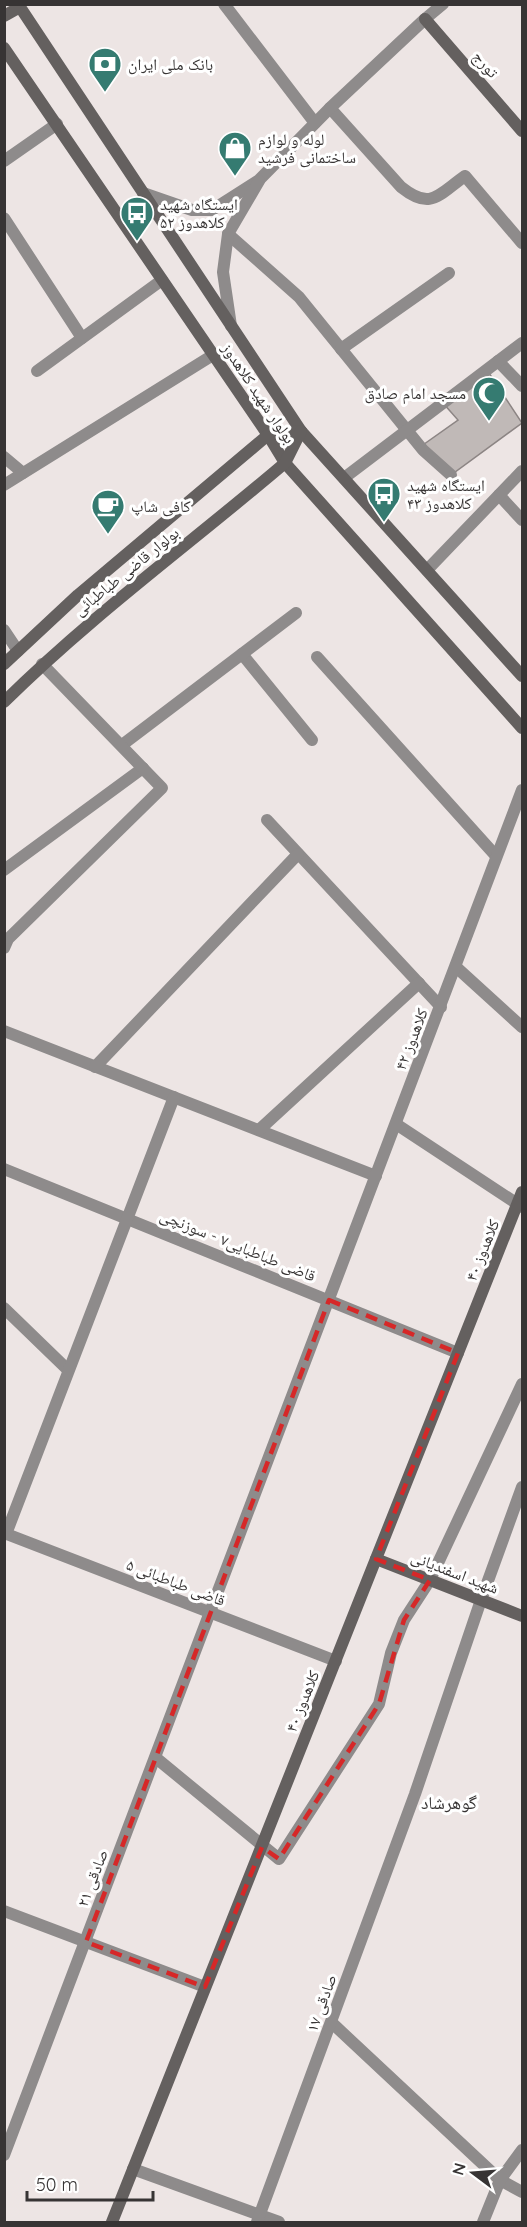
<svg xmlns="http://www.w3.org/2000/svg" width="527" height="2227" viewBox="0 0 527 2227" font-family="Quicksand,'Noto Naskh Arabic',sans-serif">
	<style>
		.building { fill: #c0b9b7; stroke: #8c8584; stroke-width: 1.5 }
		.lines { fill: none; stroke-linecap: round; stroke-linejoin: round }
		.street { stroke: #8e8b8b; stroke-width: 12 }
		.secondary { stroke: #64605f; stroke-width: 12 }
		.marked { fill: none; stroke: #d62828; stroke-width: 4.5; stroke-dasharray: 12 8; stroke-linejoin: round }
		.labels { text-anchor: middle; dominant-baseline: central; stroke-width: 6; stroke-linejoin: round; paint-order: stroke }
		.poi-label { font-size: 16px; fill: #373434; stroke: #fff; text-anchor: start }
		.street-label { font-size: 16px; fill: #373434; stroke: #fff }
		.neighbourhood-label { font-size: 18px; fill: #373434; stroke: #fff }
	</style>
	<rect width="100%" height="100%" fill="#ede5e4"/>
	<path class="building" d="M487,370L522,423L451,475L420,447L458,420L443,403Z"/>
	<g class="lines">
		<g class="street">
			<path d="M224,4L315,123"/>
			<path d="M330,108L401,187C431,211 438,195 465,176L522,243"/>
			<path d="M4,161L57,124"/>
			<path d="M143,193L192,210H212L259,180L330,108L425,19L443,4"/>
			<path d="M4,218L82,338"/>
			<path d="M228,234L299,297L423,450L451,475"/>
			<path d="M231,326L223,272L228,234L259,181"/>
			<path d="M341,349L449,273"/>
			<path d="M498,361L522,386"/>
			<path d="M37,371L162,280"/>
			<path d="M4,457L23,473"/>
			<path d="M344,478L522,343"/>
			<path d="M4,485L213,355"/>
			<path d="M499,495L522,520"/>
			<path d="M427,570L522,471"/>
			<path d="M4,630L18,651"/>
			<path d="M242,654L312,740"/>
			<path d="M317,657L496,856"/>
			<path d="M122,745L296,613"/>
			<path d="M267,820L441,1007"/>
			<path d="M4,870L143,768"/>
			<path d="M4,948L8,939L162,788L42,664"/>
			<path d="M456,967L522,1027"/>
			<path d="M4,1031L376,1176"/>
			<path d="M95,1067L298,854"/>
			<path d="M396,1124L522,1207"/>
			<path d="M259,1130L419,983"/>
			<path d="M4,1169L458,1353"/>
			<path d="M4,1308L68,1370"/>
			<path d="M4,1533L336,1661"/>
			<path d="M6,1534L174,1097"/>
			<path d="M156,1758L279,1859L379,1704L391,1653L404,1620L430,1580L522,1384"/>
			<path d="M4,1911L205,1987"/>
			<path d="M332,2023L500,2180L522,2192"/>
			<path d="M4,2155L522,790"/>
			<path d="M133,2169L279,2222"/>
			<path d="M257,2222L415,1794L481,1600L522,1487"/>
			<path d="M483,2222L500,2180L522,2150"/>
		</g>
		<g class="secondary">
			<path d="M18,4L301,431L522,676"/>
			<path d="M4,16L20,7"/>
			<path d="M425,19L522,131"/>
			<path d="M4,48L268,435L285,463L522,728"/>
			<path d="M4,664L78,595L268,435L301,431"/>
			<path d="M4,702C92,615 191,543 285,463L301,431"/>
			<path d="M376,1559L522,1616"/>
			<path d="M112,2222L522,1192"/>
		</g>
	</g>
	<path class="marked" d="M329,1300L458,1353L376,1559L430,1580L404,1620L379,1704L279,1859L262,1847L205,1987L86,1942Z"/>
	<defs>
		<g id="bank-pin" transform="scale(1.725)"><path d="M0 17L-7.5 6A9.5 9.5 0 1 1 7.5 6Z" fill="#357b71" stroke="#fff"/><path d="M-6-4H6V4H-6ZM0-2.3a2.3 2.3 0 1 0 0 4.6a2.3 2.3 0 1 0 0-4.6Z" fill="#fff"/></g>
		<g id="shop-pin" transform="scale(1.725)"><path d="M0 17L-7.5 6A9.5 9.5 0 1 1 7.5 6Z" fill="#357b71" stroke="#fff"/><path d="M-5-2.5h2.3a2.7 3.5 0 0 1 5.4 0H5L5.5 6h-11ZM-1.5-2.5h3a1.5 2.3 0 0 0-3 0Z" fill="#fff"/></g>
		<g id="bus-pin" transform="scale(1.725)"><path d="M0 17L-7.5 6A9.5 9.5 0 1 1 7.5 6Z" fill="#357b71" stroke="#fff"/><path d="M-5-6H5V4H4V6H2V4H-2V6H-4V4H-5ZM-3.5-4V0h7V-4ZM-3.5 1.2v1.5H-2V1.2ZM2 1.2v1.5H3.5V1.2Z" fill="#fff"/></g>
		<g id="mosque-pin" transform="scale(1.725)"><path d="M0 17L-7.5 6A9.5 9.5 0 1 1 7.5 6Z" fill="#357b71" stroke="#fff"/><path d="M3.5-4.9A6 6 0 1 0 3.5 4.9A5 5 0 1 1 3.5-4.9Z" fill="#fff"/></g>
		<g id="cafe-pin" transform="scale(1.725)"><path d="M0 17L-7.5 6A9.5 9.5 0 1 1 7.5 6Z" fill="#357b71" stroke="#fff"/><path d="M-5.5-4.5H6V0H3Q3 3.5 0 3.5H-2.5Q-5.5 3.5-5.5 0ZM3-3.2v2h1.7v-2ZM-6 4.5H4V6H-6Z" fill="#fff"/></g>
	</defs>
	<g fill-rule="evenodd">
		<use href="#bank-pin" x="105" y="64"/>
		<use href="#shop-pin" x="235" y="148"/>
		<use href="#bus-pin" x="137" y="213"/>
		<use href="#mosque-pin" x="489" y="393"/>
		<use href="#bus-pin" x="384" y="494"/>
		<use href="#cafe-pin" x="108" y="506"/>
	</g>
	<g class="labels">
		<g class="poi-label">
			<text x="128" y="64">بانک ملی ایران</text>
			<text x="258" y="139">لوله و لوازم<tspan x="258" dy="18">ساختمانی فرشید</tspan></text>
			<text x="160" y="204">ایستگاه شهید<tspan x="160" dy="18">کلاهدوز ۵۲</tspan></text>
			<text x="466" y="393" text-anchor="end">مسجد امام صادق</text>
			<text x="407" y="485">ایستگاه شهید<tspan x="407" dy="18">کلاهدوز ۴۳</tspan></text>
			<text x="131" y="506">کافی شاپ</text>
		</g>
		<g class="street-label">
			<text transform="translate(486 64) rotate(49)">تورج</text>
			<text transform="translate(259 393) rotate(56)">بولوار شهید کلاهدوز</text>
			<text transform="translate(126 571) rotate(-39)">بولوار قاضی طباطبائی</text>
			<text transform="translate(411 1039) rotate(-69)">کلاهدوز ۴۲</text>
			<text transform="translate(238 1245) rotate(22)">قاضی طباطبایی۷ - سوزنچی</text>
			<text transform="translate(482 1250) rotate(-68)">کلاهدوز ۴۰</text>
			<text transform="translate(455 1572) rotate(21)">شهید اسفندیانی</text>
			<text transform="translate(176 1582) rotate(21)">قاضی طباطبائی ۵</text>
			<text transform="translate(302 1701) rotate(-68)">کلاهدوز ۴۰</text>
			<text transform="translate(92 1878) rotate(-69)">صادقی ۲۱</text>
			<text transform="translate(321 2003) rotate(-70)">صادقی ۱۷</text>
		</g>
		<g class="neighbourhood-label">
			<text x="449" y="1802">گوهرشاد</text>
		</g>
	</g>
	<rect width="527" height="2227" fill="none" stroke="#373434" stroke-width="12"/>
	<g transform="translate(473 2173) rotate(286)" stroke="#ffffff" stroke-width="4.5" paint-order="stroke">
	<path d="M0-4.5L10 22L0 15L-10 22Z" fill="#373434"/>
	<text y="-9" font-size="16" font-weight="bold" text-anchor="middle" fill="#373434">N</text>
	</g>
	<path d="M27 2191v9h126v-9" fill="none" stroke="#373434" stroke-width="3"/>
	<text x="36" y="2191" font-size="18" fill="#373434" stroke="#ffffff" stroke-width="4.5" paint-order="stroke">50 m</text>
</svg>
